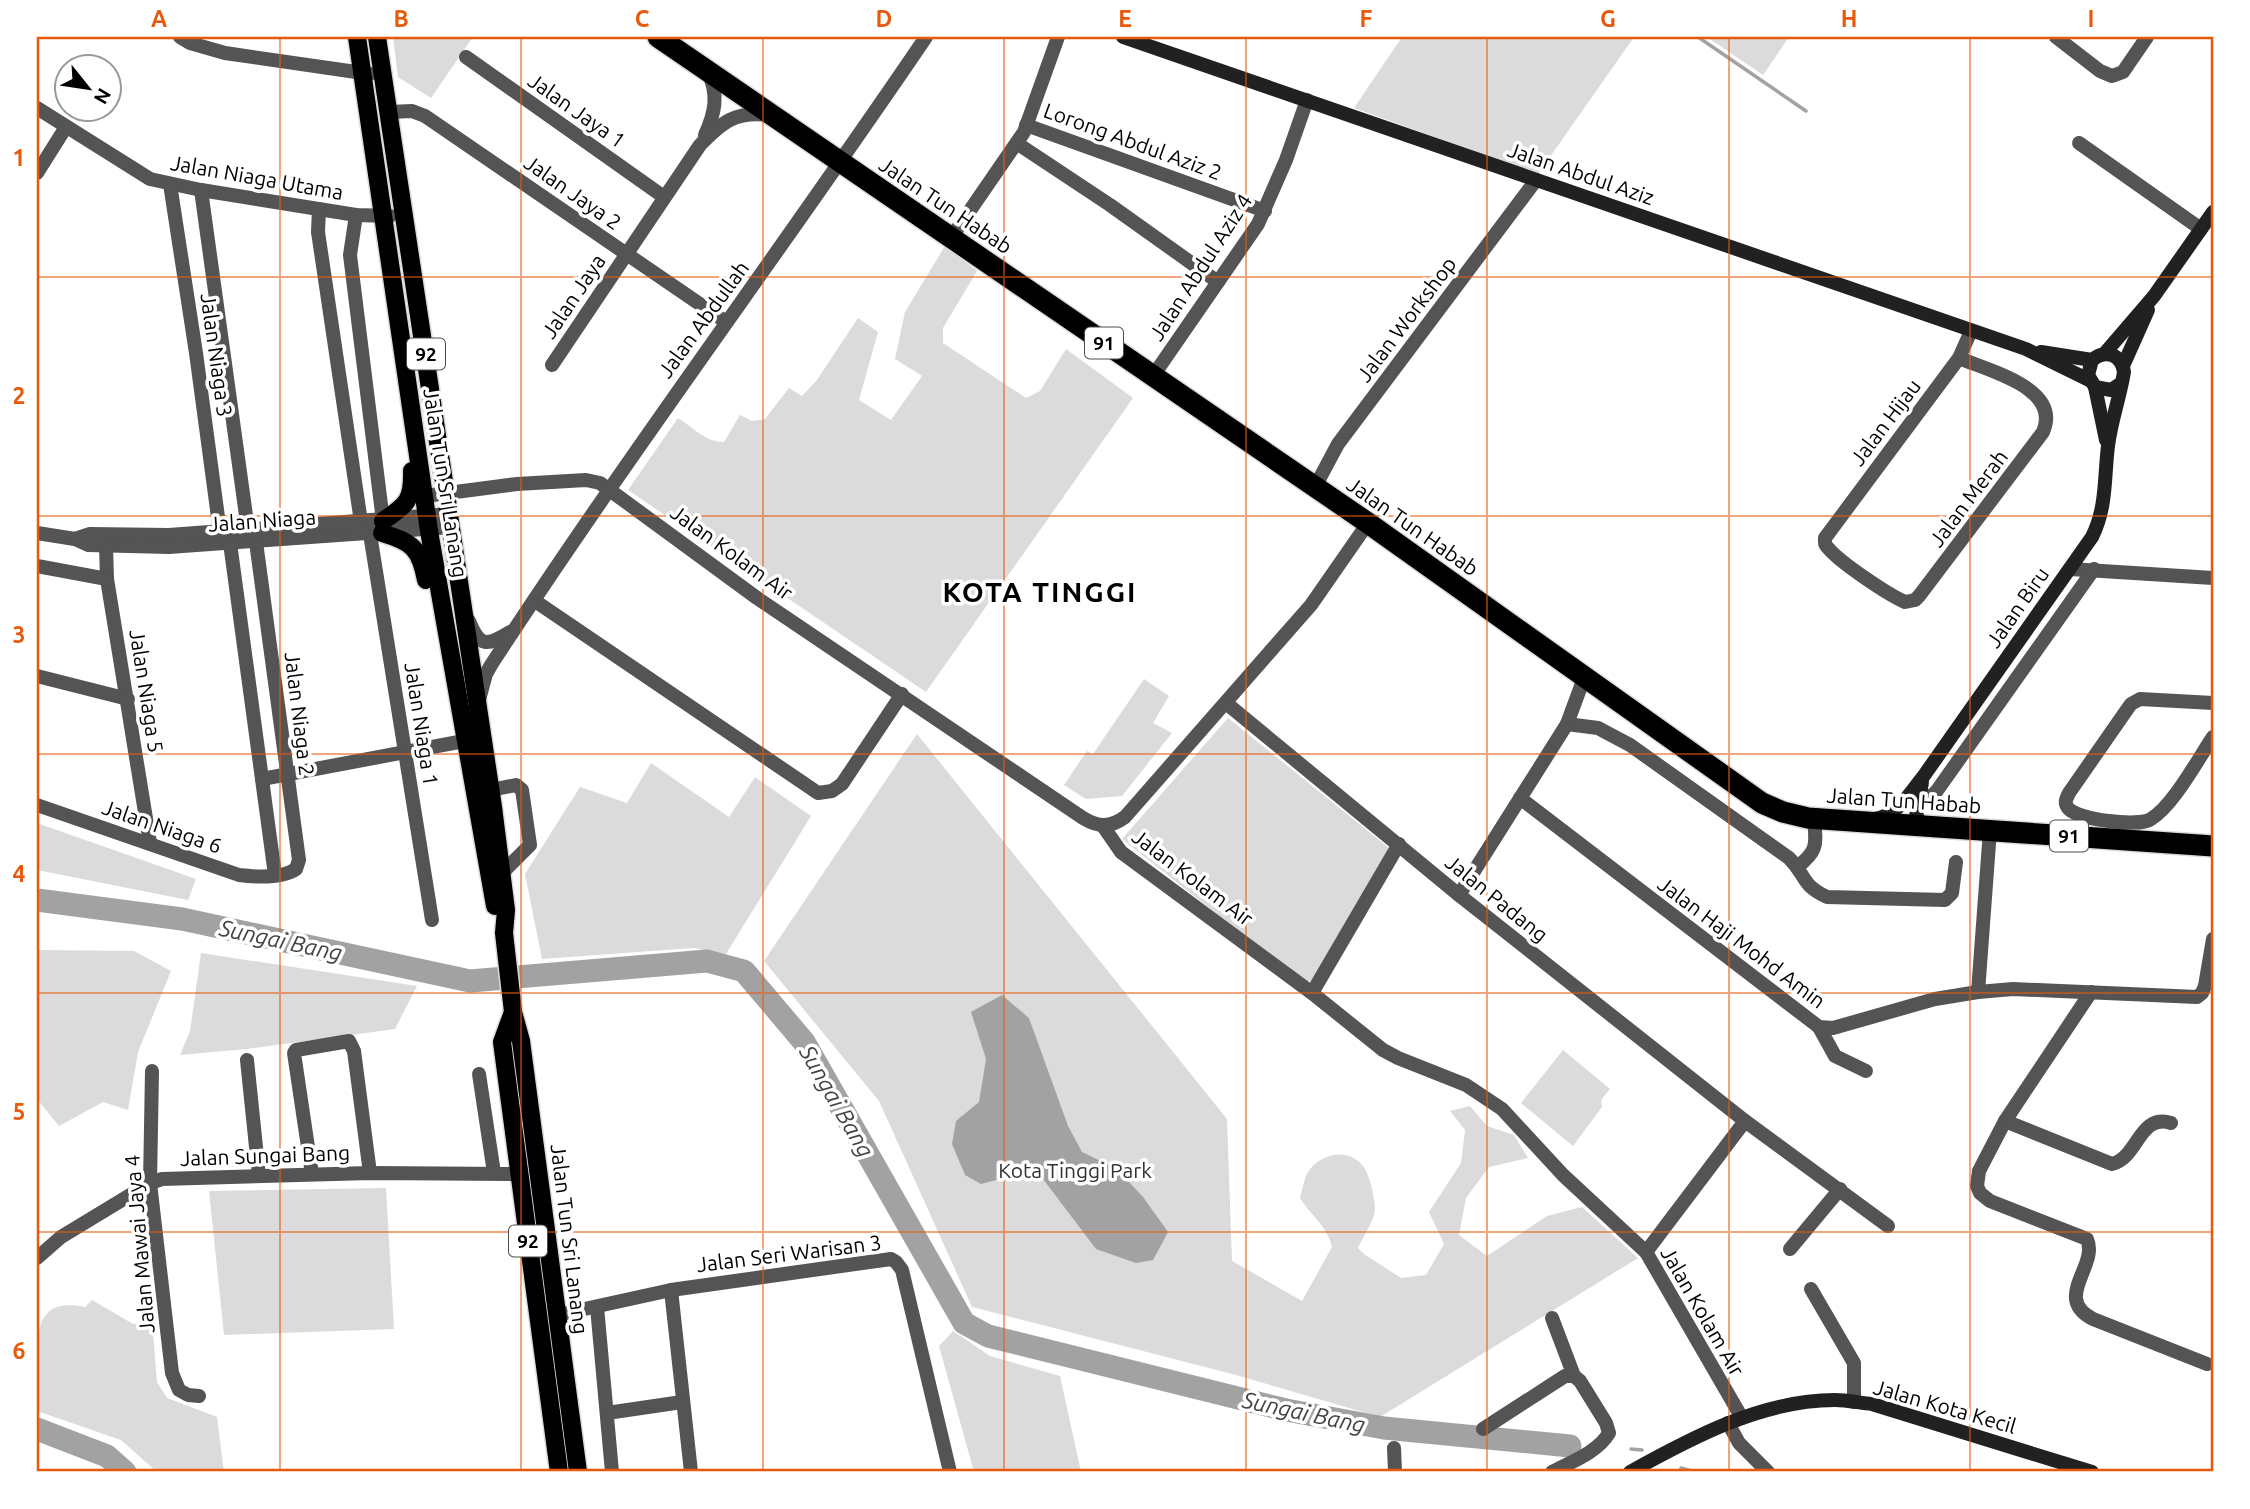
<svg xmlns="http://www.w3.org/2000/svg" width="2250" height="1509" viewBox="0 0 2250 1509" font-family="Ubuntu,sans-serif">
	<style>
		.green { fill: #dbdbdb }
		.water { fill: #a2a2a2 }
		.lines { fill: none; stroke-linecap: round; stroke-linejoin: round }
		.stream { stroke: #a2a2a2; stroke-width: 3.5 }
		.river { stroke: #a2a2a2; stroke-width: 23 }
		.primary-casing { stroke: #dbdbdb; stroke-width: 21 }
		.highway-casing { stroke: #dbdbdb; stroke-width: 24 }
		.street { stroke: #545454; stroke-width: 14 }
		.secondary { stroke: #212121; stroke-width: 14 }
		.primary { stroke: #000; stroke-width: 18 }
		.highway { stroke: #000; stroke-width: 21 }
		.grid { fill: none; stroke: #e8590c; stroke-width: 2; stroke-opacity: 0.55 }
		.labels { text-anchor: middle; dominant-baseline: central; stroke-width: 7; stroke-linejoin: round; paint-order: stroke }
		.shield { fill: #fff; stroke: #4c4c4c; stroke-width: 2 }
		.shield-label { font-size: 19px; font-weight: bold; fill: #000 }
		.street-label { font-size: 21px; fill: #000; stroke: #fff }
		.park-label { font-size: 21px; fill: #323232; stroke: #fff }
		.water-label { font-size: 23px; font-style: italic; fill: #434343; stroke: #fff }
		.district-label { font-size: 28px; font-weight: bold; letter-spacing: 2px; fill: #000; stroke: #fff }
		.neatline { fill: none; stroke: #e8590c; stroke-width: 2.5 }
		.grid-label { font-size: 23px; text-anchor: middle; font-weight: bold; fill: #e8590c }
	</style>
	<rect width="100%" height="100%" fill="#fff"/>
	<g class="green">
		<path d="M393,37H473L431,98L398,77Z"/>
		<path d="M1402,37H1634L1538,174L1354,108Z"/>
		<path d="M1707,37H1789L1763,75Z"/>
		<path d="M945,246L977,271L943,328V343L1026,398L1040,391L1066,349L1133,398L926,692L628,490L678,418C691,426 707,443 724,442L740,415L752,421L765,419L789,388L802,396L817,380L858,318L878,332L859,400L891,420L922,376L895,359L905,312Z"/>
		<path d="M1144,679L1169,696L1153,723L1172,733L1122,796L1086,799L1064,785L1087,751L1093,754Z"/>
		<path d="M1228,718L1389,848L1314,980L1303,982L1122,839Z"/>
		<path d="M917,734L1227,1119L1232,1261L1302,1301L1332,1247C1326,1224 1312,1217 1300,1198C1302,1191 1304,1179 1308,1172C1320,1153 1349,1147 1363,1166C1370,1175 1374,1196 1375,1208C1375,1220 1363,1237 1358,1248L1364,1254L1401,1278L1426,1275L1444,1244L1429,1212L1461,1163L1465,1130L1450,1111L1470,1106L1487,1126L1514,1135L1528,1158L1489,1167L1466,1198L1459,1235L1487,1256L1547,1216L1582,1207L1638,1258L1380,1417L1236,1375L972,1307L879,1101L764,961Z"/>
		<path d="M651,763L729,817L755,777L811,816L726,954L693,948L542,959L525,874L580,787L627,803Z"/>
		<path d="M37,823L196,879L188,900L37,870Z"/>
		<path d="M37,950L134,951L171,971L138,1052L128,1110L103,1102L59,1126L37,1099Z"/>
		<path d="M201,953L417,986L395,1029L247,1049L180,1055L190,1031Z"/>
		<path d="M1563,1050L1610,1089L1601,1100L1602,1107L1573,1146L1521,1103Z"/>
		<path d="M386,1188L394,1329L224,1335L209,1191Z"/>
		<path d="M92,1300L133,1324L152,1321L157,1382L167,1398L217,1417L224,1472H157L121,1440L37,1411C37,1395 37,1378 37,1362C37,1325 40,1298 85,1307Z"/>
		<path d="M953,1331L990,1356L1060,1376L1081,1472H974L939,1346Z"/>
	</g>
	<path class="water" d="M1002,995L1029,1018L1068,1126L1082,1152L1117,1169L1143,1197L1168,1232L1153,1260L1136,1263L1096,1249L1040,1175L1019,1174L981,1184L965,1175L952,1144L956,1121L979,1102L986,1059L971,1012Z"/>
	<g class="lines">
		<g class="stream">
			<path d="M1698,37L1806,111"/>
			<path d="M1631,1449L1642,1450"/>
			<path d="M1681,1468L1695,1472"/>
		</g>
		<g class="river">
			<path d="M37,900L182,919L470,981L707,961L744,971L804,1042L964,1323L988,1336L1286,1410L1384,1428L1570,1446"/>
			<path d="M37,1429L107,1456L125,1472"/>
		</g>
		<g class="primary-casing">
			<g id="primary">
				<path d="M357,37L429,531L495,906"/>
				<path d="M377,37L493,807L506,910L504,933L513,1012L521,1041L578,1472"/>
				<path d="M383,521C406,505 413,501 412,471"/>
				<path d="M382,533C412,542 420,548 426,580"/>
				<path d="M513,1012L502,1042L559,1472"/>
			</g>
		</g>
		<g class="highway-casing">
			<path id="highway" d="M658,37L1368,523L1762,803L1783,812L1808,818L2213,846"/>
		</g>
		<g class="street">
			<path d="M180,37L190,43L225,53L370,74"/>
			<path d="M2056,37L2100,71L2112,76L2123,72L2147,37"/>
			<path d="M466,57L664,197"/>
			<path d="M37,108L150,179L201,190L356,215L390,216"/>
			<path d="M390,112L412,111L425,116L726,322"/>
			<path d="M1026,125L1265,211"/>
			<path d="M705,135C715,113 719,95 708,72"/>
			<path d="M2079,143L2201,229"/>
			<path d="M1018,144L1110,205L1218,282"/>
			<path d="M37,173L66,127"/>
			<path d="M170,184L196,353L220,532"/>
			<path d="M201,190L248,530"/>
			<path d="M319,209L318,232L361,522"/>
			<path d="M356,215L350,255L383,521"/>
			<path d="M951,238L1024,132L1058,37"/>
			<path d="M1959,358C1989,371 2062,388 2043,432L1919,596L1915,600L1905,602C1887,594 1841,563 1829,549C1824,544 1825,544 1825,538L1959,358L1971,331"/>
			<path d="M552,365L700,145C722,122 735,111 769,115"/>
			<path d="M1153,376L1258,224L1286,160L1307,100"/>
			<path d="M1315,487L1338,444L1536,180"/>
			<path d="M425,496L517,484L586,480L600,483L757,598L1083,818C1098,827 1110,828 1125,817L1311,605L1368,523"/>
			<path d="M37,533L75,539L88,545L169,547L452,527"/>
			<path d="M370,534L432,920"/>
			<path d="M75,539L90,534L169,535L450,514"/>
			<path d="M230,543L275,875"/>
			<path d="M106,546L107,579L150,843"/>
			<path d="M37,566L107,579"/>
			<path d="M2070,569L2213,578"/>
			<path d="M535,601L818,793L832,791L842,784L902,694"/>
			<path d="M469,621C480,648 487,646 510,632"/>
			<path d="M37,676L128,699"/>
			<path d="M479,700L486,674L491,665C630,452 783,248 926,37"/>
			<path d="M1226,703L1459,895L1745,1121L1888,1226"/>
			<path d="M2213,703L2140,699L2131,704L2126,711L2069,793C2066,799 2064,803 2068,808C2077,820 2140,827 2151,819C2173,806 2198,759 2213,737"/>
			<path d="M1567,724L1598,728L1630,745L1789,858C1807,876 1800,884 1827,897L1945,900L1952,893L1956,862"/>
			<path d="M262,779L464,741"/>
			<path d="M491,790L516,785L522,790L530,845L502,873"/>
			<path d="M1918,796H1931L1936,792L2094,569"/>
			<path d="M1520,798L1819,1027L1833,1028L1935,999L1978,992L2013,989L2197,997L2202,993L2205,986L2213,939"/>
			<path d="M37,805L239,875C256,877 282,879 296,869L299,860L256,542"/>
			<path d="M1103,826L1121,852L1312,993L1383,1050L1398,1058L1466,1085L1502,1109L1563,1175L1646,1252L1742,1418"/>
			<path d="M1797,867C1819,850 1816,844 1814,818"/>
			<path d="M1459,895L1567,724L1584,678"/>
			<path d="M1978,992L1990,830"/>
			<path d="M2091,992L2005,1121L1979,1171L1977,1186L1980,1193L1990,1201L2087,1239C2099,1266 2052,1298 2093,1319L2207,1364"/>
			<path d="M1312,993L1399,844"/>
			<path d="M1819,1027L1835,1056L1866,1071"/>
			<path d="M247,1060L259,1176"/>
			<path d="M152,1071L150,1183L172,1373L179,1390L188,1395L199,1396"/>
			<path d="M479,1074L494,1173"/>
			<path d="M2005,1121L2112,1164C2138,1158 2139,1113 2171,1123"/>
			<path d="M312,1174L294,1053L296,1050L349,1041L354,1051L370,1173"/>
			<path d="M1790,1249L1840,1189"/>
			<path d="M1646,1252L1745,1121"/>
			<path d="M37,1258L61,1237L150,1183L162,1179L370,1173L519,1174"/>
			<path d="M1811,1289L1854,1363V1402"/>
			<path d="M671,1290L691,1472"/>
			<path d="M597,1307L612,1472"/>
			<path d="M557,1315L671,1290L891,1259L896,1262L902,1270L950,1472"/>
			<path d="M1552,1318L1574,1376"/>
			<path d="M607,1413L682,1402"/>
			<path d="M1728,1423L1739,1443L1768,1472"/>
			<path d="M1483,1429L1565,1376H1574L1580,1381L1606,1423L1609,1433C1598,1452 1571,1462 1552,1472"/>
			<path d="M1394,1448L1395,1472"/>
		</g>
		<g class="secondary">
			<path d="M1123,37L2026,349L2089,380"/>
			<path d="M2041,352L2092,360"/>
			<path d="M2105,353L2154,296L2213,212"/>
			<path d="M2123,366L2148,310"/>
			<path d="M2095,387L2106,440"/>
			<path d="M1922,782L1916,817L1925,826"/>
			<path d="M1875,819C1898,815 1909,794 1923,777L2092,537C2107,507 2104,478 2108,446C2111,421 2120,397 2124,372C2121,354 2106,349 2092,360L2088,375L2095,387L2111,390L2120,384"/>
			<path d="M1630,1472C1691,1438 1762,1400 1835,1400C1847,1400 1860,1403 1872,1404L2092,1472"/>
		</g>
		<use href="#primary" class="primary"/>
		<use href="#highway" class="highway"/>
	</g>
	<path class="grid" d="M280,37V1472M521,37V1472M763,37V1472M1004,37V1472M1246,37V1472M1487,37V1472M1729,37V1472M1970,37V1472M37,277H2213M37,516H2213M37,754H2213M37,993H2213M37,1232H2213"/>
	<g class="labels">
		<g class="shield">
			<rect x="1085" y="327.5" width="38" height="31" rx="5"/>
			<rect x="407" y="338.5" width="38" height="31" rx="5"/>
			<rect x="2050" y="820.5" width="38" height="31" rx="5"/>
			<rect x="509" y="1225.5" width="38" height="31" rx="5"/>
		</g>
		<g class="shield-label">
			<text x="1104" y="343">91</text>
			<text x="426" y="354">92</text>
			<text x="2069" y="836">91</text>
			<text x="528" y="1241">92</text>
		</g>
		<g class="street-label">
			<text transform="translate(577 110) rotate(35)">Jalan Jaya 1</text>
			<text transform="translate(1133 141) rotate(20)">Lorong Abdul Aziz 2</text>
			<text transform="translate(1581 173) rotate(19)">Jalan Abdul Aziz</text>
			<text transform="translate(257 177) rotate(10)">Jalan Niaga Utama</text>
			<text transform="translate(573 192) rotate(35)">Jalan Jaya 2</text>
			<text transform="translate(946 205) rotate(34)">Jalan Tun Habab</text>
			<text transform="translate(1200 267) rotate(-57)">Jalan Abdul Aziz 4</text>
			<text transform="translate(573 296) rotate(-56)">Jalan Jaya</text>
			<text transform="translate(703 319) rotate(-54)">Jalan Abdullah</text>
			<text transform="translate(1406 319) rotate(-53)">Jalan Workshop</text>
			<text transform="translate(217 355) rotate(82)">Jalan Niaga 3</text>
			<text transform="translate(1885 422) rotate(-53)">Jalan Hijau</text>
			<text transform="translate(446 483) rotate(81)">Jalan Tun Sri Lanang</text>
			<text transform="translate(1968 498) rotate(-53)">Jalan Merah</text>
			<text transform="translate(262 520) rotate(-4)">Jalan Niaga</text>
			<text transform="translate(1413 526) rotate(35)">Jalan Tun Habab</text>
			<text transform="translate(732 552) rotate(36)">Jalan Kolam Air</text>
			<text transform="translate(2017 607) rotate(-55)">Jalan Biru</text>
			<text transform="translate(147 691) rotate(81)">Jalan Niaga 5</text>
			<text transform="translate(300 714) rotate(83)">Jalan Niaga 2</text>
			<text transform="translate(422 724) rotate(81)">Jalan Niaga 1</text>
			<text transform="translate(1904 800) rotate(4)">Jalan Tun Habab</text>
			<text transform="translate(162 826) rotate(19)">Jalan Niaga 6</text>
			<text transform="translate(1193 877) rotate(37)">Jalan Kolam Air</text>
			<text transform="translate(1497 898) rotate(39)">Jalan Padang</text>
			<text transform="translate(1742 942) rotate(37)">Jalan Haji Mohd Amin</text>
			<text transform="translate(265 1155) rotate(-2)">Jalan Sungai Bang</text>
			<text transform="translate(570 1239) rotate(83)">Jalan Tun Sri Lanang</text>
			<text transform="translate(139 1244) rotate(-95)">Jalan Mawai Jaya 4</text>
			<text transform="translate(789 1253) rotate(-7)">Jalan Seri Warisan 3</text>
			<text transform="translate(1703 1311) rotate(60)">Jalan Kolam Air</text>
			<text transform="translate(1945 1406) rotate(16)">Jalan Kota Kecil</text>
		</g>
		<g class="park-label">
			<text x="1075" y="1170">Kota Tinggi Park</text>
		</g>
		<g class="water-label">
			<text transform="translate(281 940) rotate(12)">Sungai Bang</text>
			<text transform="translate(837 1101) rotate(60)">Sungai Bang</text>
			<text transform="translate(1304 1412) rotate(12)">Sungai Bang</text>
		</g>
		<g class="district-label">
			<text x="1040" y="591">KOTA TINGGI</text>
		</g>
	</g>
	<rect width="2250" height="1509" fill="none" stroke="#ffffff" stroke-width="77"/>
	<g transform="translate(88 88) rotate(120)"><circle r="33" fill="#ffffff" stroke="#999999" stroke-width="2"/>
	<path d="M0-5L12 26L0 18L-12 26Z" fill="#000000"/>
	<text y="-10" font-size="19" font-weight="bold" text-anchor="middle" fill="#000000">N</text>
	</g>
	<rect x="38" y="38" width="2174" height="1432" class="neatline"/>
	<g class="grid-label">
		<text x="159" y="27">A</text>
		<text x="401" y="27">B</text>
		<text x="642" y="27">C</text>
		<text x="884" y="27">D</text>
		<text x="1125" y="27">E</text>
		<text x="1366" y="27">F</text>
		<text x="1608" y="27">G</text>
		<text x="1849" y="27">H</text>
		<text x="2091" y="27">I</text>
		<text x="19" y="166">1</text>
		<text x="19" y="404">2</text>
		<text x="19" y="643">3</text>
		<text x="19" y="882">4</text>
		<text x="19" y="1120">5</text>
		<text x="19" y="1359">6</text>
	</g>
</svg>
